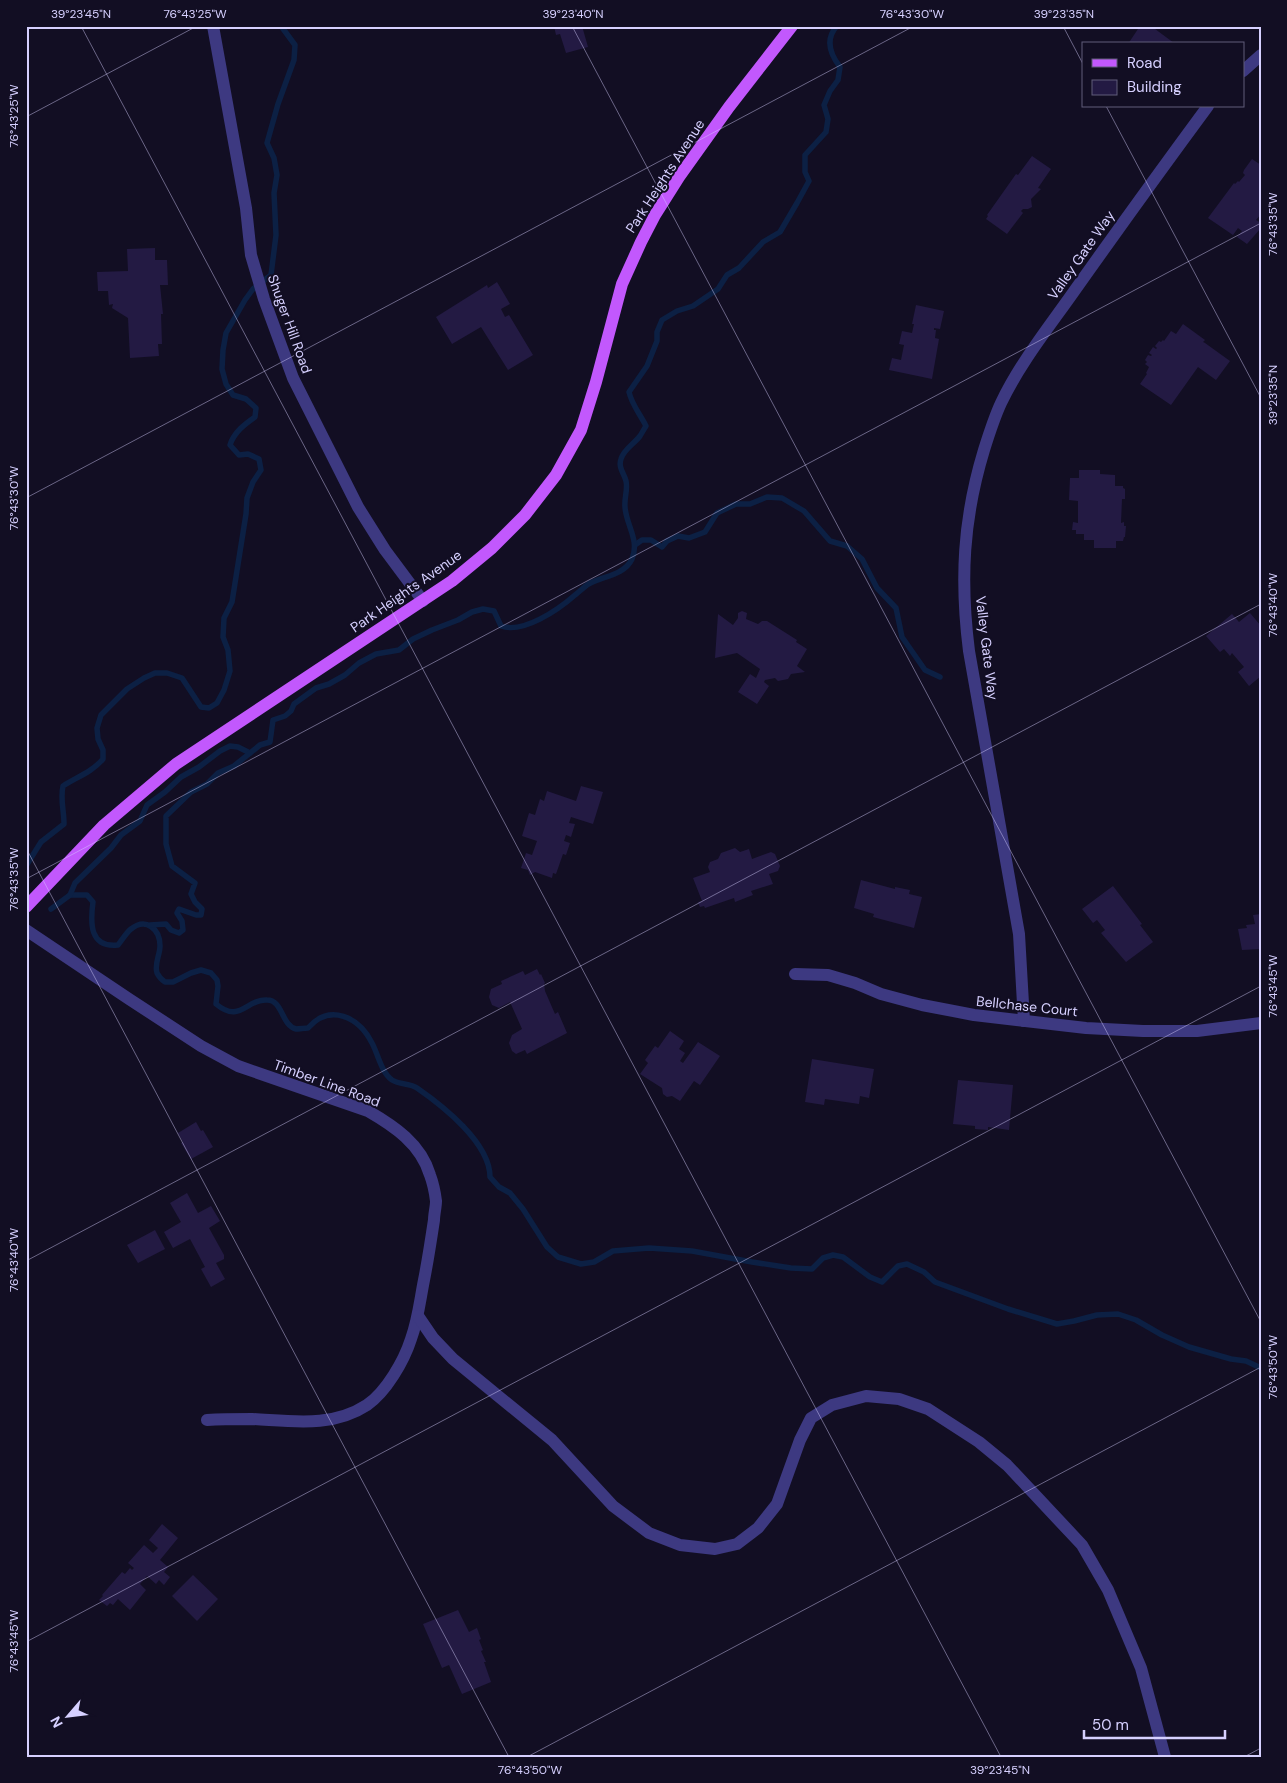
<svg xmlns="http://www.w3.org/2000/svg" width="1287" height="1783" viewBox="0 0 1287 1783" font-family="'DM Sans',sans-serif">
	<style>
		.lines { fill: none; stroke-linecap: round; stroke-linejoin: round }
		.stream { stroke: #0c2044; stroke-width: 5.5 }
		.building { fill: #231a43 }
		.minor { stroke: #3d3981; stroke-width: 12 }
		.major { stroke: #c258fd; stroke-width: 12 }
		.ticks { fill: none; stroke: #d6d0ff; stroke-width: 1; stroke-opacity: 0.45 }
		.labels { text-anchor: middle; dominant-baseline: central; stroke-width: 4; stroke-linejoin: round; paint-order: stroke }
		.street-label { font-size: 14px; fill: #d6d0ff; stroke: #120e23 }
		.neatline { fill: none; stroke: #d6d0ff; stroke-width: 2 }
		.ticks-label { font-size: 12px; text-anchor: middle; fill: #d6d0ff }
	</style>
	<rect width="100%" height="100%" fill="#120e23"/>
	<g class="lines">
		<g class="stream">
			<path d="M635,545L642,540H651L662,547L667,541L678,536L689,538L705,532L717,513L736,504H750L767,497L782,498L804,511L830,541L847,546L862,559L877,588L896,608L902,637L925,670L940,677"/>
			<path d="M26,866L41,842L64,824C64,810 60,799 63,786C77,777 92,772 103,759V750L98,739L97,728L101,715L127,689L144,678L155,673H167L182,678L201,707L209,708L217,703L224,690L230,671L228,650L223,637L224,618L232,602L246,514L247,498L253,482L261,470L259,459L248,454L239,455L230,445C234,432 245,424 255,417L256,408L246,399L233,395L226,384L222,369L223,350L226,333L245,300L253,289L271,275L276,235L274,193L277,175L274,158L267,143L278,104L294,60L295,45L281,26"/>
			<path d="M70,895H87L93,902C90,924 90,948 118,945C122,940 126,933 131,929C146,917 160,929 160,946C160,955 154,964 157,973C159,977 162,980 165,982H173L191,973L201,970L211,973L217,980L218,986L216,1004C240,1024 246,999 267,1000C283,1000 281,1025 296,1029C299,1029 305,1028 308,1028C330,1003 359,1017 372,1043C378,1054 381,1072 392,1080C400,1085 410,1083 417,1088C443,1106 490,1143 490,1177L499,1187L510,1193L523,1209L547,1247L558,1257L581,1264L594,1262L613,1251L649,1248L692,1251L752,1262L791,1268L812,1269L823,1258L833,1255L843,1257L870,1277L882,1282L898,1266L907,1264L924,1272L935,1282L1008,1309L1057,1324L1074,1321L1097,1315L1118,1314L1136,1320L1162,1335L1189,1347L1231,1359L1246,1361L1261,1368"/>
			<path d="M51,909L70,895L75,883L111,848L121,835L140,821L147,805L165,792L181,777L199,767L220,751L230,746L238,747L250,753"/>
			<path d="M150,925L166,924L171,930L179,933L183,930L182,921L177,913L179,909L196,915H201L202,909L195,902L191,894L195,883L172,866L166,844V816L191,792L207,784L218,773L234,766L260,745L270,742L273,720L285,716L291,711L294,704L316,688L329,684L345,675L359,663L376,654L399,650L413,639L432,630L458,620L472,612L483,609L494,611L501,626C523,634 558,610 575,595C579,592 583,588 587,585C601,576 624,576 632,559C640,540 626,525 625,507C624,498 628,490 626,481C624,473 618,468 621,459C624,449 634,444 640,436C642,433 644,429 646,426C640,414 632,405 629,392L647,366L657,341V332L662,320L677,311L693,306L718,289L727,275L739,268L763,242L780,232L797,203L809,181L805,172V155L826,132L828,119L824,105L830,91L838,80L840,67C830,54 825,39 837,26"/>
		</g>
	</g>
	<g class="building">
		<path d="M554,26H582L588,47L566,53L560,34L556,35Z"/>
		<path d="M1140,26H1151L1174,43L1128,44Z"/>
		<path d="M1032,156L1051,169L1038,188L1041,189L1031,199L1032,207L1028,209H1023L1021,211L1023,213L1007,234L986,219L988,216L987,215L1016,174L1018,175Z"/>
		<path d="M1252,159L1261,165V214L1256,220L1261,223V228L1247,244L1237,237L1242,231L1238,228L1233,235L1208,218L1234,183L1235,184L1238,181L1239,182L1245,175L1243,173L1244,170Z"/>
		<path d="M155,248V260H167L168,285H160L163,314H161L162,344H158L159,356L130,358L128,318L112,308L113,304L109,305L108,291H98L97,272L128,271L127,249Z"/>
		<path d="M497,282L510,304L501,309L505,317L509,315L533,355L508,370L481,327L452,344L436,317L487,285L488,288Z"/>
		<path d="M916,305L944,311L940,329L934,328V330H936L935,338L939,339L932,379L889,370L892,358L901,360L904,345L899,344L902,331L912,333L914,324H912Z"/>
		<path d="M1183,324L1205,340L1203,342L1205,343L1230,361L1216,380L1198,367L1171,405L1140,384L1147,374L1146,373L1149,367L1145,364L1147,362L1145,360L1148,355L1151,356L1152,355L1149,353L1153,347L1156,349L1157,348L1155,346L1159,341L1161,342L1163,340L1164,341L1171,331L1176,334Z"/>
		<path d="M1079,470H1100V474L1115,475V486H1123V488L1125,489V499H1122L1121,523L1124,522V526H1126L1125,537H1124L1123,541H1116V548H1094V540H1084V534H1076V530H1072L1073,522L1078,523V501L1069,500L1070,478H1079Z"/>
		<path d="M742,611L747,613L746,619L758,624L762,621H767L797,640L796,642L807,649L797,666L805,672L791,674L788,679L778,681L775,678L765,680L764,682L769,686L757,704L738,692L750,674L756,678L760,669L737,653L715,658L718,614L733,625L738,618V613Z"/>
		<path d="M1250,613L1261,626V633L1259,635L1261,637V676L1249,686L1238,672L1244,667L1232,653L1230,656L1224,649L1220,652L1206,636L1232,614L1239,622Z"/>
		<path d="M581,786L603,792L593,824L571,817L569,823L575,824L571,837L566,835L564,841L570,843L566,855L563,854L556,874L553,873L552,878L535,872L530,875L528,870L521,868L526,853L532,855L537,841L522,836L529,813L535,815L540,799L544,801L547,791L576,801Z"/>
		<path d="M735,848L740,852L749,849L752,859L771,852L775,854L780,866L778,871L769,874L773,884L751,891L753,895L735,902L734,898L705,908L704,906L700,907L698,902L702,901L693,878L710,872L708,867L710,862L718,859L721,853Z"/>
		<path d="M861,880L895,889V887L910,890L909,894L922,897L914,928L873,917L874,914L854,908Z"/>
		<path d="M1113,886L1142,924L1140,925L1153,942L1126,962L1101,933L1105,930L1097,920L1093,923L1082,909Z"/>
		<path d="M1261,914V949L1242,950L1238,929L1247,928L1246,925L1255,924L1253,915Z"/>
		<path d="M537,969L540,975L541,974L545,983L544,984L545,991L555,1014L558,1012L567,1033L527,1054L525,1050L516,1054L512,1051L509,1043L512,1035L522,1029L510,1002L499,1008L492,1005L489,997L491,989L502,984L501,981L523,971L525,975Z"/>
		<path d="M670,1031L684,1041L679,1049L685,1053L680,1061L683,1063L698,1042L720,1056L700,1085L694,1081L680,1101L672,1096L667,1097L663,1094L662,1088L640,1074L648,1063L645,1060L655,1046L658,1048Z"/>
		<path d="M812,1059L874,1069L869,1098L860,1096L859,1104L825,1099L824,1105L805,1102Z"/>
		<path d="M958,1080L1013,1085L1009,1130L988,1127V1130L975,1129V1126L953,1124Z"/>
		<path d="M196,1122L201,1131L203,1130L213,1147L191,1159L181,1143L183,1142L178,1133Z"/>
		<path d="M187,1193L198,1213L211,1206L220,1221L209,1228L224,1255V1259L216,1263L225,1279L211,1287L201,1269L205,1267L190,1239L173,1248L164,1232L181,1222L170,1203Z"/>
		<path d="M155,1230L165,1249L138,1263L127,1245Z"/>
		<path d="M162,1524L178,1538L160,1560L168,1567L164,1572L170,1577L164,1585L159,1580L156,1584L147,1576L140,1584L146,1590L130,1610L118,1599L113,1605L110,1603L107,1606L99,1600L103,1596L102,1595L122,1572L125,1574L130,1568L132,1570L134,1568L128,1563L144,1545L153,1553L158,1548L149,1540Z"/>
		<path d="M193,1575L218,1599L197,1621L172,1596Z"/>
		<path d="M458,1610L469,1632L477,1628L481,1639L479,1640L483,1650L481,1651L486,1662H484L491,1682L462,1694L449,1665L442,1668L423,1624Z"/>
	</g>
	<g class="lines">
		<g class="minor">
			<path d="M213,26L246,208L251,255L264,299L293,378L358,507L385,550L423,601"/>
			<path d="M1243,71L1261,55"/>
			<path d="M26,930L129,999L201,1046L238,1066L368,1111C394,1126 421,1144 430,1175C433,1183 435,1193 436,1201C436,1207 434,1214 434,1220C431,1240 428,1260 424,1280C420,1300 418,1320 411,1339C404,1361 386,1392 367,1405C332,1428 292,1421 252,1419C237,1419 222,1419 207,1420"/>
			<path d="M795,974L828,975L855,983L881,994L922,1005L974,1015L1086,1028L1143,1031H1197L1261,1023"/>
			<path d="M1024,1021L1019,934L969,651C960,580 963,519 984,450C989,434 994,418 1001,403C1020,363 1049,327 1075,290C1119,228 1163,167 1208,106"/>
			<path d="M418,1316L433,1338L453,1359L552,1440L613,1506L649,1533L680,1545L715,1549L737,1544L758,1528L777,1504L800,1440L811,1418L832,1405L866,1396L899,1399L928,1409L979,1442L1007,1465L1082,1545L1108,1590L1141,1668L1165,1757"/>
		</g>
		<path class="major" d="M26,907L104,825L176,764L452,581L492,548L525,515L556,475L581,430L596,382L622,284L641,242L655,215L679,177L729,107L792,26"/>
	</g>
	<path class="ticks" d="M81,26L1001,1757M572,26L1261,1322M1063,26L1083,64M1106,106L1261,398M26,117L197,26M26,498L914,26M26,848L509,1757M26,879L1261,223M26,1261L1261,604M26,1642L1261,986M527,1757L1261,1367M1244,1757L1261,1748"/>
	<g class="labels">
		<g class="street-label">
			<text transform="translate(665 176) rotate(-57)">Park Heights Avenue</text>
			<text transform="translate(1081 255) rotate(-55)">Valley Gate Way</text>
			<text transform="translate(290 324) rotate(70)">Shuger Hill Road</text>
			<text transform="translate(406 591) rotate(-35)">Park Heights Avenue</text>
			<text transform="translate(987 648) rotate(83)">Valley Gate Way</text>
			<text transform="translate(1027 1006) rotate(6)">Bellchase Court</text>
			<text transform="translate(327 1083) rotate(20)">Timber Line Road</text>
		</g>
	</g>
	<rect width="1287" height="1783" fill="none" stroke="#120e23" stroke-width="55"/>
	<rect x="1082" y="42" width="162" height="65" fill="#120e23" stroke="#605c7b"/>
	<rect x="1092" y="59" width="25" height="8" fill="#c258fd" stroke="#605c7b"/>
	<text x="1127" y="68" font-size="15" fill="#d6d0ff">Road</text>
	<rect x="1092" y="80" width="25" height="15" fill="#231a43" stroke="#605c7b"/>
	<text x="1127" y="92" font-size="15" fill="#d6d0ff">Building</text>
	<g transform="translate(68 1716) rotate(242)" stroke="#120e23" stroke-width="4" paint-order="stroke">
	<path d="M0-4L9 19L0 12L-9 19Z" fill="#d6d0ff"/>
	<text y="-8" font-size="14" font-weight="bold" text-anchor="middle" fill="#d6d0ff">N</text>
	</g>
	<path d="M1084 1730v8h141v-8" fill="none" stroke="#d6d0ff" stroke-width="2.5"/>
	<text x="1092" y="1730" font-size="15" fill="#d6d0ff" stroke="#120e23" stroke-width="4" paint-order="stroke">50 m</text>
	<rect x="28" y="28" width="1232" height="1728" class="neatline"/>
	<g class="ticks-label">
		<text x="81" y="18">39°23'45"N</text>
		<text x="195" y="18">76°43'25"W</text>
		<text x="573" y="18">39°23'40"N</text>
		<text x="912" y="18">76°43'30"W</text>
		<text x="1064" y="18">39°23'35"N</text>
		<text transform="translate(14 116) rotate(-90)" y="4">76°43'25"W</text>
		<text transform="translate(1273 224) rotate(-90)" y="4">76°43'35"W</text>
		<text transform="translate(1273 395) rotate(-90)" y="4">39°23'35"N</text>
		<text transform="translate(14 498) rotate(-90)" y="4">76°43'30"W</text>
		<text transform="translate(1273 605) rotate(-90)" y="4">76°43'40"W</text>
		<text transform="translate(14 879) rotate(-90)" y="4">76°43'35"W</text>
		<text transform="translate(1273 986) rotate(-90)" y="4">76°43'45"W</text>
		<text transform="translate(14 1260) rotate(-90)" y="4">76°43'40"W</text>
		<text transform="translate(1273 1367) rotate(-90)" y="4">76°43'50"W</text>
		<text transform="translate(14 1641) rotate(-90)" y="4">76°43'45"W</text>
		<text x="530" y="1774">76°43'50"W</text>
		<text x="1000" y="1774">39°23'45"N</text>
	</g>
</svg>
